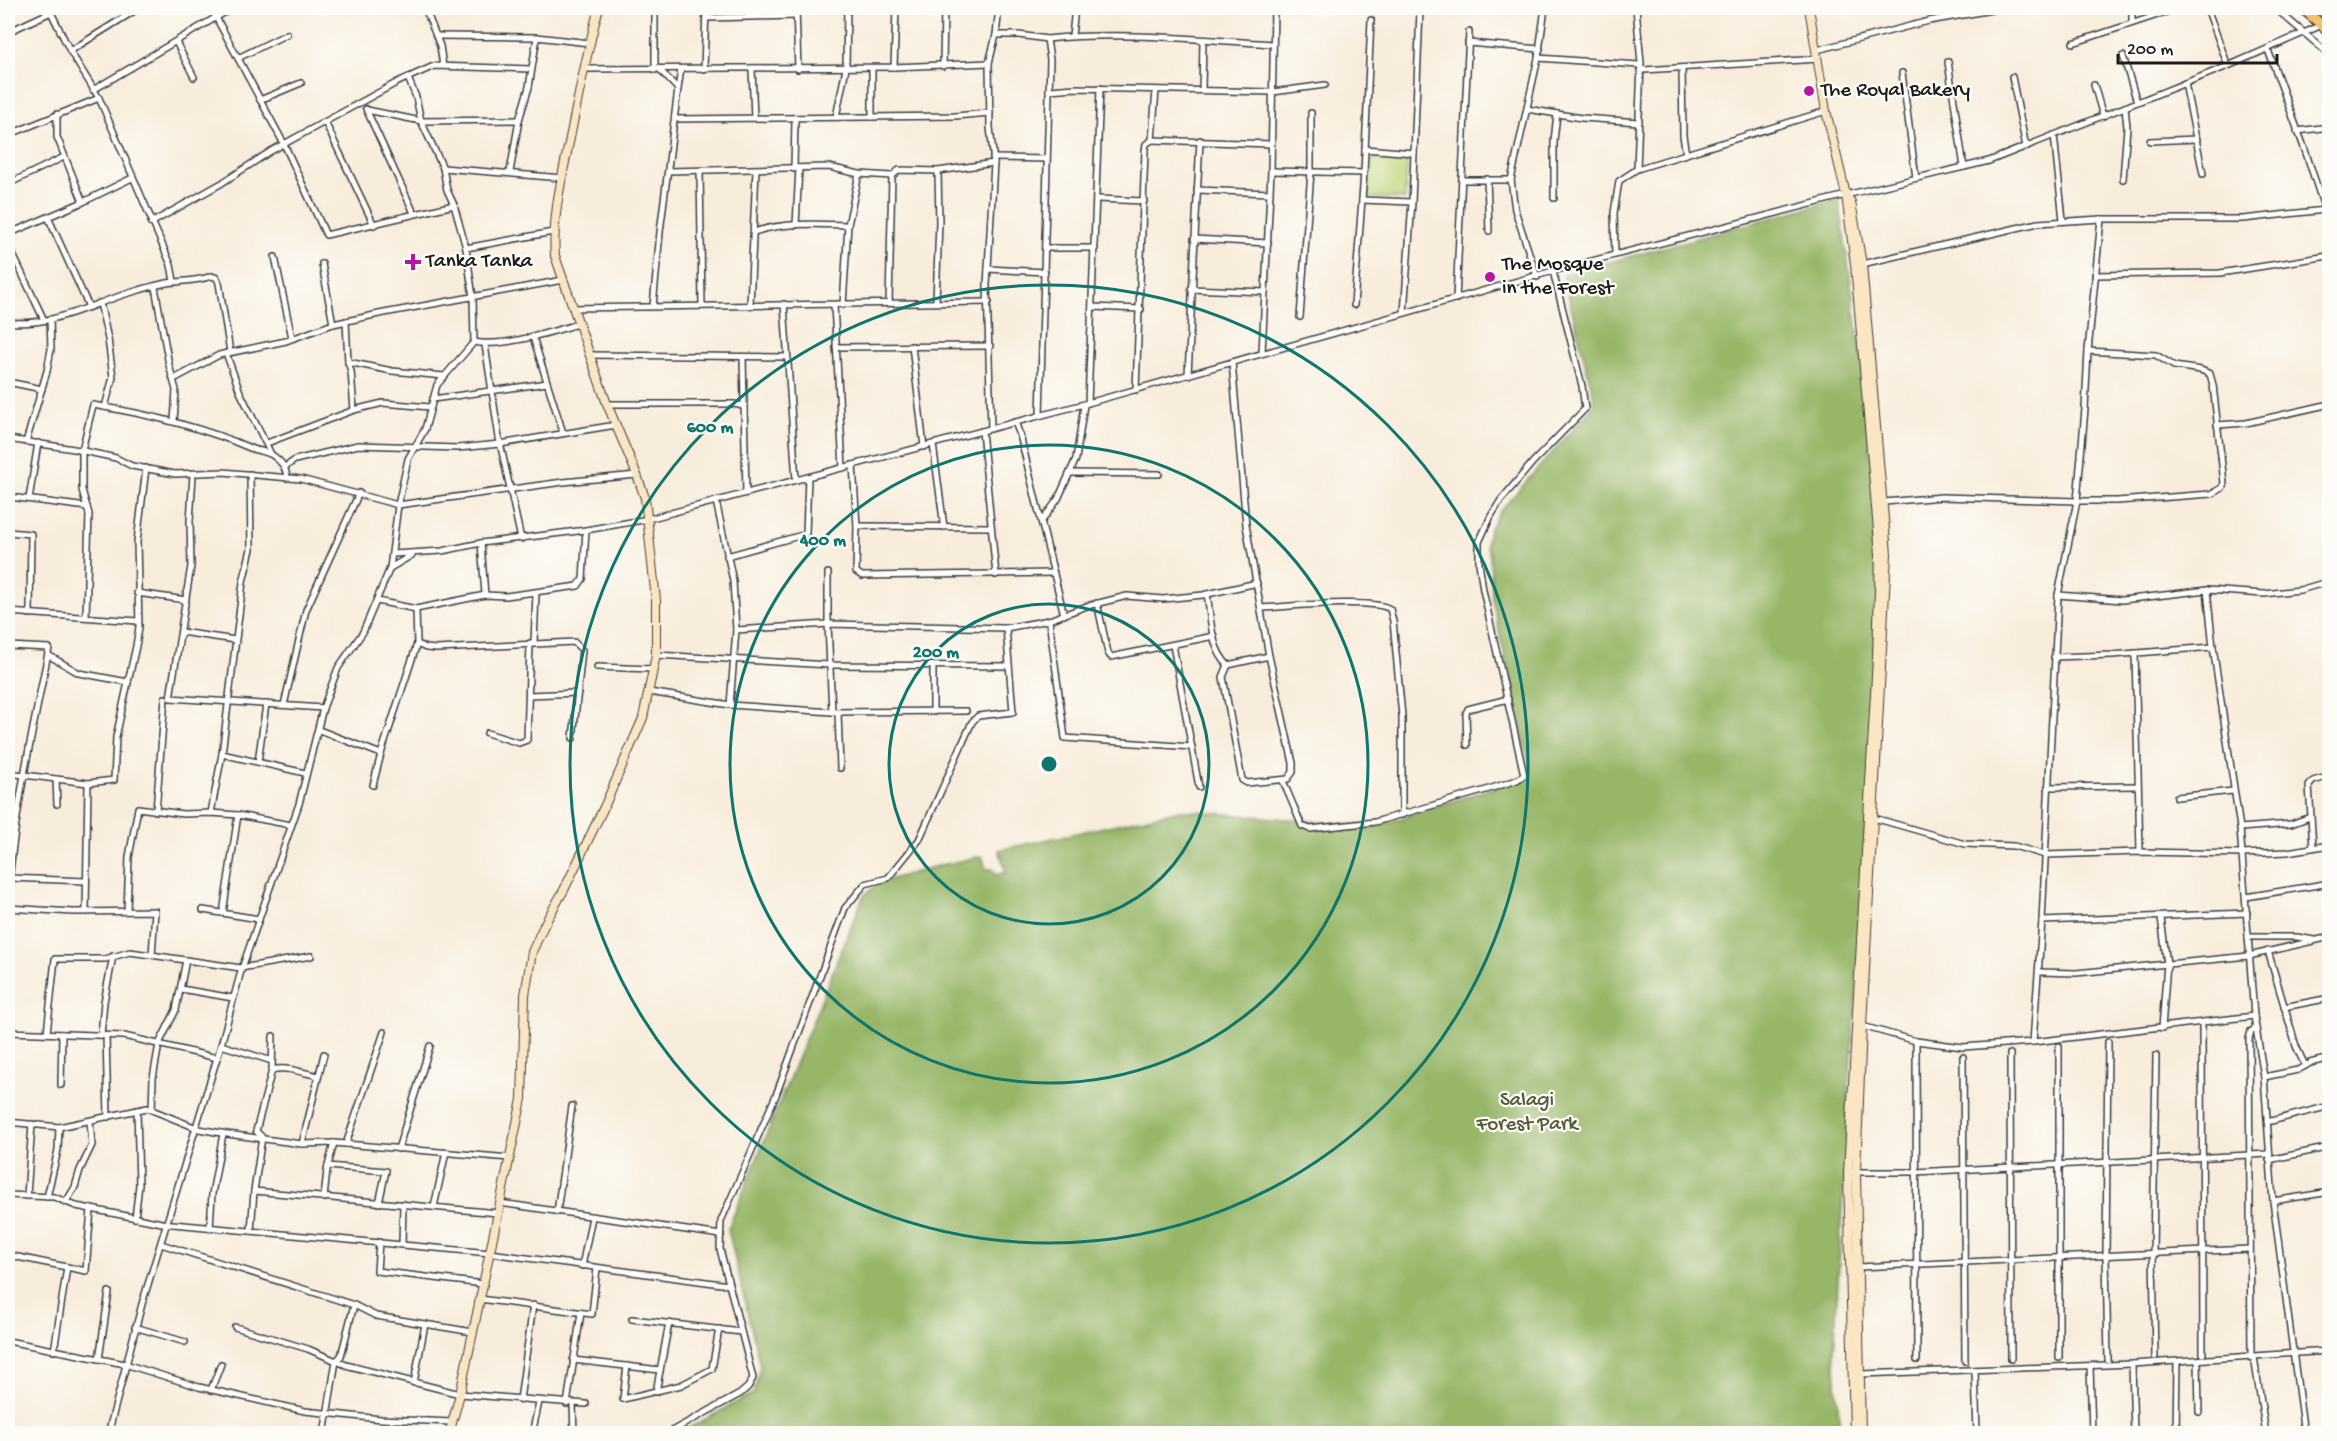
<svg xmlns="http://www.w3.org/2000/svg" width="2337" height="1441" viewBox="0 0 2337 1441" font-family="'Gochi Hand',sans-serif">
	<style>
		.green { fill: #bfd478; stroke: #6e784a; stroke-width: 1.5 }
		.forest { fill: #97b668; stroke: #5a6942; stroke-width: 1.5 }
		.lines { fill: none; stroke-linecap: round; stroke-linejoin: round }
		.street-casing { stroke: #3d3b39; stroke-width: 8 }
		.secondary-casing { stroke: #3d3b39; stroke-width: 10 }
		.primary-casing { stroke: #3d3b39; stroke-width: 12 }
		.street { stroke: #fff; stroke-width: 5 }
		.secondary { stroke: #fbe6c4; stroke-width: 8 }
		.primary { stroke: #f5c16b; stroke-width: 9 }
		.ring { fill: none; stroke: #0f766e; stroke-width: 3 }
		.poi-dot { fill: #b5179e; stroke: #fdfcf7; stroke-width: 2 }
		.labels { text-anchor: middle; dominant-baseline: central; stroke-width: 4.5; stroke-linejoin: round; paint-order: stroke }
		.poi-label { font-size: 21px; fill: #1c1c1c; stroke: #fdfcf7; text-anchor: start }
		.park-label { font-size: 21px; fill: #555c3c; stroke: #fdfcf7 }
		.centre { fill: #0f766e; stroke: #fdfcf7; stroke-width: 3 }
		.ring-label { font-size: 18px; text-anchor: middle; font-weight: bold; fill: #0f766e; stroke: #fdfcf7; stroke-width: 4.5; stroke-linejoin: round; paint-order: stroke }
	</style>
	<rect width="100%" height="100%" fill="#fdfcf7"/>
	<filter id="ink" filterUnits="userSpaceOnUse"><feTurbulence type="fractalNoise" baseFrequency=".0167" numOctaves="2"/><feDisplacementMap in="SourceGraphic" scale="12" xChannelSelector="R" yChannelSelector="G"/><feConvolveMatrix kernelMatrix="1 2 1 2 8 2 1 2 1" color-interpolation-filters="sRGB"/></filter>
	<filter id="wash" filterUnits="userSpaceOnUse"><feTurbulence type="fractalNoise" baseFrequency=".008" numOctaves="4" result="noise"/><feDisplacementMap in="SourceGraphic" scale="24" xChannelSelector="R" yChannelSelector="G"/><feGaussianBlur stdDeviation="1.35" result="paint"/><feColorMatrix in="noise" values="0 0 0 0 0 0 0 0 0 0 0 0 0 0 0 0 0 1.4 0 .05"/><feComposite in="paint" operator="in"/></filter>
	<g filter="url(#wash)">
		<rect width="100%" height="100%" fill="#f8eddc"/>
		<path class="green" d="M1366,158L1407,161L1405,199L1364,197Z"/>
		<path class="forest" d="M1839,199L1863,367L1880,562L1871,826L1849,1084L1834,1354L1840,1433L678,1434L754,1393L760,1366L728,1229L864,895L881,882L937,866L982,856L986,869H993L996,875L1006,872L999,850L1181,810L1370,826L1383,824L1526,777L1531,773L1492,599L1490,555L1486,546L1489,530L1500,511L1592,408L1594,398L1563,275Z"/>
	</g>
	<g filter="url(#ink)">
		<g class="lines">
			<g class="street-casing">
				<g id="street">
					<path d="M49,8L70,51L99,98L171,265L174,281"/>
					<path d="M211,8L284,144L326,235L454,205"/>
					<path d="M425,8L440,46L443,66"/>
					<path d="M796,8L798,69"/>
					<path d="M1636,8L1641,63L1637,169"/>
					<path d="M2132,8V23"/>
					<path d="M2207,8L2228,66"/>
					<path d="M2275,8L2330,55"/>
					<path d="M706,18L796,16"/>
					<path d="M8,32L51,12"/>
					<path d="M996,35H1019L1047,39L1050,60L1040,416"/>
					<path d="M436,36L537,37L589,43"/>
					<path d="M1072,36L1075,8"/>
					<path d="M1047,39C1122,31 1199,40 1273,44"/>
					<path d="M176,42L194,77"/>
					<path d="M1468,43L1540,49"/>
					<path d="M2073,43L2179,8"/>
					<path d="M1817,50L1929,21L2003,8"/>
					<path d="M2268,50L2305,150L2325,210L2329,257"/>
					<path d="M70,51L139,8"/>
					<path d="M2123,56L2137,102"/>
					<path d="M238,58L287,34"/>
					<path d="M1538,58L1639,65L1644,70L1818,59"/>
					<path d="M1948,62L1964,167"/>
					<path d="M943,66L944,8"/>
					<path d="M894,67L896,8"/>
					<path d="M1682,68L1683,136L1686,154"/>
					<path d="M584,69L894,67L989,63"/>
					<path d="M704,69L706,8"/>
					<path d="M752,69L754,118"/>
					<path d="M655,70V8"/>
					<path d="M1902,73L1916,178"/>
					<path d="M2012,77L2026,147"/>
					<path d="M408,78L416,97L421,121L443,168L447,190L454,205L466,248"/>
					<path d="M2185,83L2203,174"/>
					<path d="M2094,85L2103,116"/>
					<path d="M678,89L681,69"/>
					<path d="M93,90L232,8"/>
					<path d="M1049,90L1075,88L1273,92L1325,85"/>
					<path d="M1202,90L1203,40"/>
					<path d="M260,100L301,83"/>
					<path d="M366,109L414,213"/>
					<path d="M1527,109L1582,118L1639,122"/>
					<path d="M367,110L421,121L519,120"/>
					<path d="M57,114V137L83,202"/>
					<path d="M836,117L846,68L847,8"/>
					<path d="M872,117V68"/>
					<path d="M675,119L955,116L990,113"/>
					<path d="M325,122L374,225"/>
					<path d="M2297,131L2330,127"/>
					<path d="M8,135L99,98"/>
					<path d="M2054,135L2063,220"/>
					<path d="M1152,140L1271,144"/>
					<path d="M2150,141L2197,139"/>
					<path d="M1365,149L1414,153"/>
					<path d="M993,158L1047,159"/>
					<path d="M443,168L562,178"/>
					<path d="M794,169L795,118"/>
					<path d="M669,171L829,167L859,174L892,176L899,170L938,171L994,163"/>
					<path d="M700,171L702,305"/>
					<path d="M1271,171L1364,173"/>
					<path d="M510,172L519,120L529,87L537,37"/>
					<path d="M1487,179L1489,231"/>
					<path d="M2123,179L2127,127L2125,107"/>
					<path d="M1462,180H1511"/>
					<path d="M8,184L64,157"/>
					<path d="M1197,190L1270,193"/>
					<path d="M1554,198V141L1557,114"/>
					<path d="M1097,199L1144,201"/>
					<path d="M1362,200L1412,202"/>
					<path d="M48,217L89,307"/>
					<path d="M151,223L222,183L271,151L398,82L434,66L531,69"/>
					<path d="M796,225L799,168"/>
					<path d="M754,232C784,222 816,224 848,225"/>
					<path d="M8,234L83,202L132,178"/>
					<path d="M1194,239L1268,243"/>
					<path d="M8,244L44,320"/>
					<path d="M1045,248H1095"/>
					<path d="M1615,255L1614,213L1619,181L1637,169L1826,111"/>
					<path d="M275,257L292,338"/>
					<path d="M322,264L333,324"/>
					<path d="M1862,264L2038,223L2101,219H2243L2325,210"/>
					<path d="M988,269L1045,272"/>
					<path d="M2095,275L2220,273L2328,256"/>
					<path d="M1537,277L1515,210L1511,180L1538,58L1545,8"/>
					<path d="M155,287L169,365L176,390L174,421"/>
					<path d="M1191,289L1265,292"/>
					<path d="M1456,299L1469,32"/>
					<path d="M936,301L939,223L938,171"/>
					<path d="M100,303L108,339L113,377L105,407"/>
					<path d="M889,303L892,176"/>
					<path d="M784,304L796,480"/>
					<path d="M750,305L756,170"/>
					<path d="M834,305L843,468"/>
					<path d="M843,305L848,225L859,174"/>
					<path d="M1354,305L1364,173L1371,20"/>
					<path d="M653,306L660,232L678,89L660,70"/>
					<path d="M1092,307L1141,309"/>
					<path d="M572,308L989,302"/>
					<path d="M1404,313L1412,202L1420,11"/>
					<path d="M1300,317L1311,172V113"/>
					<path d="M346,321L348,362L351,371L354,410"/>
					<path d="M8,322C51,328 95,302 136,291C146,288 168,282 176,282C189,281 200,280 212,276L217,278L219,283L230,352"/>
					<path d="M533,337L563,433"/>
					<path d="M474,342C502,348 550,332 578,324"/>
					<path d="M485,345L499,438L521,539"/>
					<path d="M912,346L924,447"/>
					<path d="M836,347L990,346"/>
					<path d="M226,353L240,392L271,454"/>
					<path d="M1262,353L1271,171L1274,8"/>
					<path d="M589,355L787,357"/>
					<path d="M743,357L746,493"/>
					<path d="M348,362L392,371L444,376"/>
					<path d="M1188,375L1200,140"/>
					<path d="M174,379L219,355L286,341L333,324L379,314L563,280"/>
					<path d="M8,382L42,389"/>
					<path d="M1136,390L1145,151L1146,144L1152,140L1156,90"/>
					<path d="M433,399L547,383"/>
					<path d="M1088,403L1100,88"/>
					<path d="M607,404H734L743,406"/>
					<path d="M1015,422L1020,435L1064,615"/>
					<path d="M2217,425L2246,423L2330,404"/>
					<path d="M991,429L987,285L994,163L990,127L989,63L996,35L999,8"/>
					<path d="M982,431L996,575"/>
					<path d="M8,439L74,449L116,458L132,466L175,474L223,472L301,479L398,505L563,482L637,475"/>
					<path d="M26,442L47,371L51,349L50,319"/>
					<path d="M267,443L354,410L383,403L430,407"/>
					<path d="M933,444L944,527"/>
					<path d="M853,465L857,526L856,572L862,576L1054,573"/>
					<path d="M285,467L295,460L358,445L458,448L500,444L616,425"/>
					<path d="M1070,473L1159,474"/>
					<path d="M193,475L190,521L191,566L170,698L323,708"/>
					<path d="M10,497L87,507"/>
					<path d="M29,499L38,443"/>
					<path d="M716,501L733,581L736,630L730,705"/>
					<path d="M1884,502L1942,497L2077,501H2117L2211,494L2222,488L2224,483L2213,385L2210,374L2201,370L2174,366L2156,355L2088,351"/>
					<path d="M1042,521L1058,499L1076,459L1084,405"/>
					<path d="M857,526L991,527"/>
					<path d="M8,532L31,534L30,614"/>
					<path d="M481,543L485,595"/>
					<path d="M393,554L442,551L481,543L586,530L648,519L1088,403L1553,271L1846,195L1989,161L2228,66L2322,25"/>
					<path d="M727,556L806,534L808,477"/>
					<path d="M390,568L412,555"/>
					<path d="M828,573V624L832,712"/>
					<path d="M2207,590L2213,647L2240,828L2254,1016L2264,1077L2273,1201L2304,1434"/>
					<path d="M137,593L186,600"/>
					<path d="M1207,594C1211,617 1210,648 1228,665L1269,656"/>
					<path d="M2058,595L2122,600L2207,590L2264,594L2300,590L2330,581"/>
					<path d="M377,601L416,609L485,595L506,596L578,586L583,579L586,530"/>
					<path d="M1097,603L1108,653L1111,657L1214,636"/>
					<path d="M1261,608C1285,607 1373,598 1390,609L1393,621L1402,716V815"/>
					<path d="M8,612L138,621"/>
					<path d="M86,617L89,514L82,490V450L93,405C147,414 200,426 250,448C257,451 266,451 272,455C281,461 286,467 287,478"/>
					<path d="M1049,620L1065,738L1192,747"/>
					<path d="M736,630L828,624L1006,628L1049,620L1087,606L1127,596L1163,599L1203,595L1257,583"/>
					<path d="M181,632L235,640"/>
					<path d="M534,643L536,593"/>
					<path d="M417,644L426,648L437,649L574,642L582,650L573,738"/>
					<path d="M1173,645L1199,787"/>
					<path d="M8,646L49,648C33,730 14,812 8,895"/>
					<path d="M2135,653L2140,852"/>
					<path d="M48,655L79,673L128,682"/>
					<path d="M656,655L830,665L1009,666"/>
					<path d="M2054,657L2112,655L2213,647"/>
					<path d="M1228,665L1223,677L1242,780L1247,783L1288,779L1293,772V763L1269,656L1246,525L1232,362"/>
					<path d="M597,667L653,669"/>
					<path d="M649,692L730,705L832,712L966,711"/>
					<path d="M529,695L578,693"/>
					<path d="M284,705L306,610L359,493"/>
					<path d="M838,712L840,768"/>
					<path d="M933,712V666"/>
					<path d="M319,730L381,754"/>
					<path d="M487,733L519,743L527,740L530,643"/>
					<path d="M1467,745L1466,713L1468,709L1508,699"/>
					<path d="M222,754L305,773"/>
					<path d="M258,762L266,704"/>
					<path d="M8,773L88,783L114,780L116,737L136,646L139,627L137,542L146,468"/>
					<path d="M56,779L57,804"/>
					<path d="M1283,781L1302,826L1310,829L1375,822L1486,790L1517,780L1524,775L1483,590L1479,563V542L1491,516L1501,500L1533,462L1585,409L1582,386L1553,271"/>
					<path d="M373,785L381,754L417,644L416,609"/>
					<path d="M2048,787L2138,786"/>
					<path d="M2177,797L2233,791"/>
					<path d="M156,811L165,698"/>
					<path d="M211,813L222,754L243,582L251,549L250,474"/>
					<path d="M1874,818L1965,844L2014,846L2045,855L2140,852L2242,854L2287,852L2330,845"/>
					<path d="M2240,828L2291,824L2310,817"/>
					<path d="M2313,847L2309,786L2313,781L2330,776"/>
					<path d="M9,878L86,881"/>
					<path d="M2246,897L2330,883"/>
					<path d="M8,908L73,912L155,911L152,955"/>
					<path d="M203,910L259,919"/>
					<path d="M127,911L129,857L138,808L183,814L211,813L238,815L291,825"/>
					<path d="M86,912L88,783"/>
					<path d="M223,913L238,815"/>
					<path d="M2161,918L2167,964L2162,1028"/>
					<path d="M2042,921L2247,913"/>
					<path d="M2248,937H2297L2314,940"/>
					<path d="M2268,951L2296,1046L2305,1066"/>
					<path d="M2039,972L2076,973L2249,956L2330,937"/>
					<path d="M181,989L233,998"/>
					<path d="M2284,1007L2330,998"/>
					<path d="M2202,1023L2203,1354"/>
					<path d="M1862,1026L1916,1041L1963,1047L2033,1042L2254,1016"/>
					<path d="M8,1032L124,1036L217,1058"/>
					<path d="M47,1033L55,959H105L130,952L241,968L311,956"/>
					<path d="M101,1035L104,1002L113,956"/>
					<path d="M106,1036L108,1117"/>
					<path d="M1916,1041L1917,1360"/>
					<path d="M2033,1042L2042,921L2058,595L2077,501L2085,409L2088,351L2101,219"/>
					<path d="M2108,1042L2106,1256L2108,1360"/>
					<path d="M221,1045L272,1061"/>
					<path d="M2059,1046V1358"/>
					<path d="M2010,1054L2011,1359"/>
					<path d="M1963,1057L1965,1361"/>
					<path d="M272,1070C287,1066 304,1073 318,1076"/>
					<path d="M2264,1077L2298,1070L2310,1063L2330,1058"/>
					<path d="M61,1085L62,1034"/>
					<path d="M152,1110L153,1078L159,1044L176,1010L186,960"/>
					<path d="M8,1122L59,1127L147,1108L199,1129L227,1134L302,1144L334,1143L510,1158"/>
					<path d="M2267,1122L2330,1106"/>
					<path d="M302,1144L324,1054"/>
					<path d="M346,1144L384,1032"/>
					<path d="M398,1149L430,1046"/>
					<path d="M2269,1160L2330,1147"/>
					<path d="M328,1166L386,1171L379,1203"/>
					<path d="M1856,1172H1915L2269,1154"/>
					<path d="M254,1191L498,1213"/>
					<path d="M8,1195L54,1197L76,1206L162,1223L490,1253L729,1285"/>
					<path d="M27,1196L32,1124"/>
					<path d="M47,1197L58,1150L59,1127"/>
					<path d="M324,1198L327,1170L334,1143"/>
					<path d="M2273,1201L2330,1192"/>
					<path d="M66,1202L75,1187L80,1170L92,1145L90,1121"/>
					<path d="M500,1203L721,1235"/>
					<path d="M434,1207L446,1152"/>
					<path d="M557,1212L572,1106"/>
					<path d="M135,1218L139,1185L137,1110"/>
					<path d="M210,1228L212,1194L223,1134"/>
					<path d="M251,1231L254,1191L262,1137L256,1131L272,1070L273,1036"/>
					<path d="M379,1242L377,1271L483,1284"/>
					<path d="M161,1244L354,1305L376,1316L473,1332"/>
					<path d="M402,1244L403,1204"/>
					<path d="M8,1255L86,1271L91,1209"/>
					<path d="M582,1266L592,1217"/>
					<path d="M1858,1267L2250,1249"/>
					<path d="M480,1299L592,1314L597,1268"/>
					<path d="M632,1319L741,1332"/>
					<path d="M135,1327L185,1342"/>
					<path d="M235,1327L308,1349L346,1365L460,1394L586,1404"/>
					<path d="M8,1341L125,1364L199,1387L305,1411L381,1419L452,1422"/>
					<path d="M54,1351L67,1267"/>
					<path d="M2155,1357L2153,1254L2156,1056"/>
					<path d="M2254,1357L2266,1434"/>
					<path d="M2251,1358L2249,1039L2251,1031L2256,1029"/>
					<path d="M99,1359L109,1292"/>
					<path d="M573,1360L660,1370"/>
					<path d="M2198,1361L2199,1412"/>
					<path d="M2132,1364L2134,1434"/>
					<path d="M627,1366L623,1399L681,1385L712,1369L719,1329"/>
					<path d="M2090,1366L2092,1434"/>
					<path d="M1975,1370L1977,1434"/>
					<path d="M1861,1374L2132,1364L2330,1351"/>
					<path d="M414,1383L425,1324"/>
					<path d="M211,1390L221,1364"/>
					<path d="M656,1392L669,1323"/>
					<path d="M520,1400L533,1305"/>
					<path d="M567,1404L581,1313"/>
					<path d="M573,1404L574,1434"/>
					<path d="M108,1434L142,1304L221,1045L241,971L299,804L323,708L338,668L363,632L390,568L398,505L408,459L425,429L437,385L474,342L473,297L466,248L553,232"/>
					<path d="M324,1434L336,1361L341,1356L354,1305"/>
					<path d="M532,1434L539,1402"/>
					<path d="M666,1434L740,1394L748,1387L753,1378L720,1249L721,1221L776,1095L845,908L865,884L888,878L919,840L972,722L978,716L1013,712L1006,628"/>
					<path d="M2176,1434L2177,1362"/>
				</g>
			</g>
			<g class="secondary-casing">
				<g id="secondary">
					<path d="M1809,8L1826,111L1846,195L1855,264L1880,554L1877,658L1848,1172L1854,1434"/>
					<path d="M1846,195L1851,202L1862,264L1887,554L1862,1026L1856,1172L1861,1434"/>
					<path d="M449,1434L460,1394L522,1099L525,995L532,952L545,923L564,890L605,805L643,718L656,655V600L645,498L637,475L607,404L555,256C552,216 562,177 570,138C579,94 587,50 599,8"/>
				</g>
			</g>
			<g class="primary-casing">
				<g id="primary">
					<path d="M2302,8L2330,32"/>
					<path d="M2318,8L2330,18"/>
				</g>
			</g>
			<use href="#street" class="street"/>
			<use href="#secondary" class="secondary"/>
			<use href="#primary" class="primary"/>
		</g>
	</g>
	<g class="ring">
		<circle cx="1049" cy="764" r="160"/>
		<circle cx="1049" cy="764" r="319"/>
		<circle cx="1049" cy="764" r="479"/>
	</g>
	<g class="poi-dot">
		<circle cx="1809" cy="91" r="6"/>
		<path d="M410 253h6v6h6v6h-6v6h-6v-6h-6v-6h6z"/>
		<circle cx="1490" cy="277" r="6"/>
	</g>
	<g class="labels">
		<g class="poi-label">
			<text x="1821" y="91">The Royal Bakery</text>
			<text x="426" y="262">Tanka Tanka</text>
			<text x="1502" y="265">The Mosque<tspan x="1502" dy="24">in the Forest</tspan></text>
		</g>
		<g class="park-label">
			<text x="1527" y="1101">Salagi<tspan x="1527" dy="24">Forest Park</tspan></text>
		</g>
	</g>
	<circle cx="1049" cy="764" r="9" class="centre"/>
	<g class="ring-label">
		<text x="710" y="432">600 m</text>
		<text x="823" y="545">400 m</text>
		<text x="936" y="657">200 m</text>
	</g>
	<rect width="2337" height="1441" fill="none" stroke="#fdfcf7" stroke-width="30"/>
	<path d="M2118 54v9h159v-9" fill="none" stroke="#1c1c1c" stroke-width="3"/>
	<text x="2127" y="54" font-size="18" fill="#1c1c1c" stroke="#fdfcf7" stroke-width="4.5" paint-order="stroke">200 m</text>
</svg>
